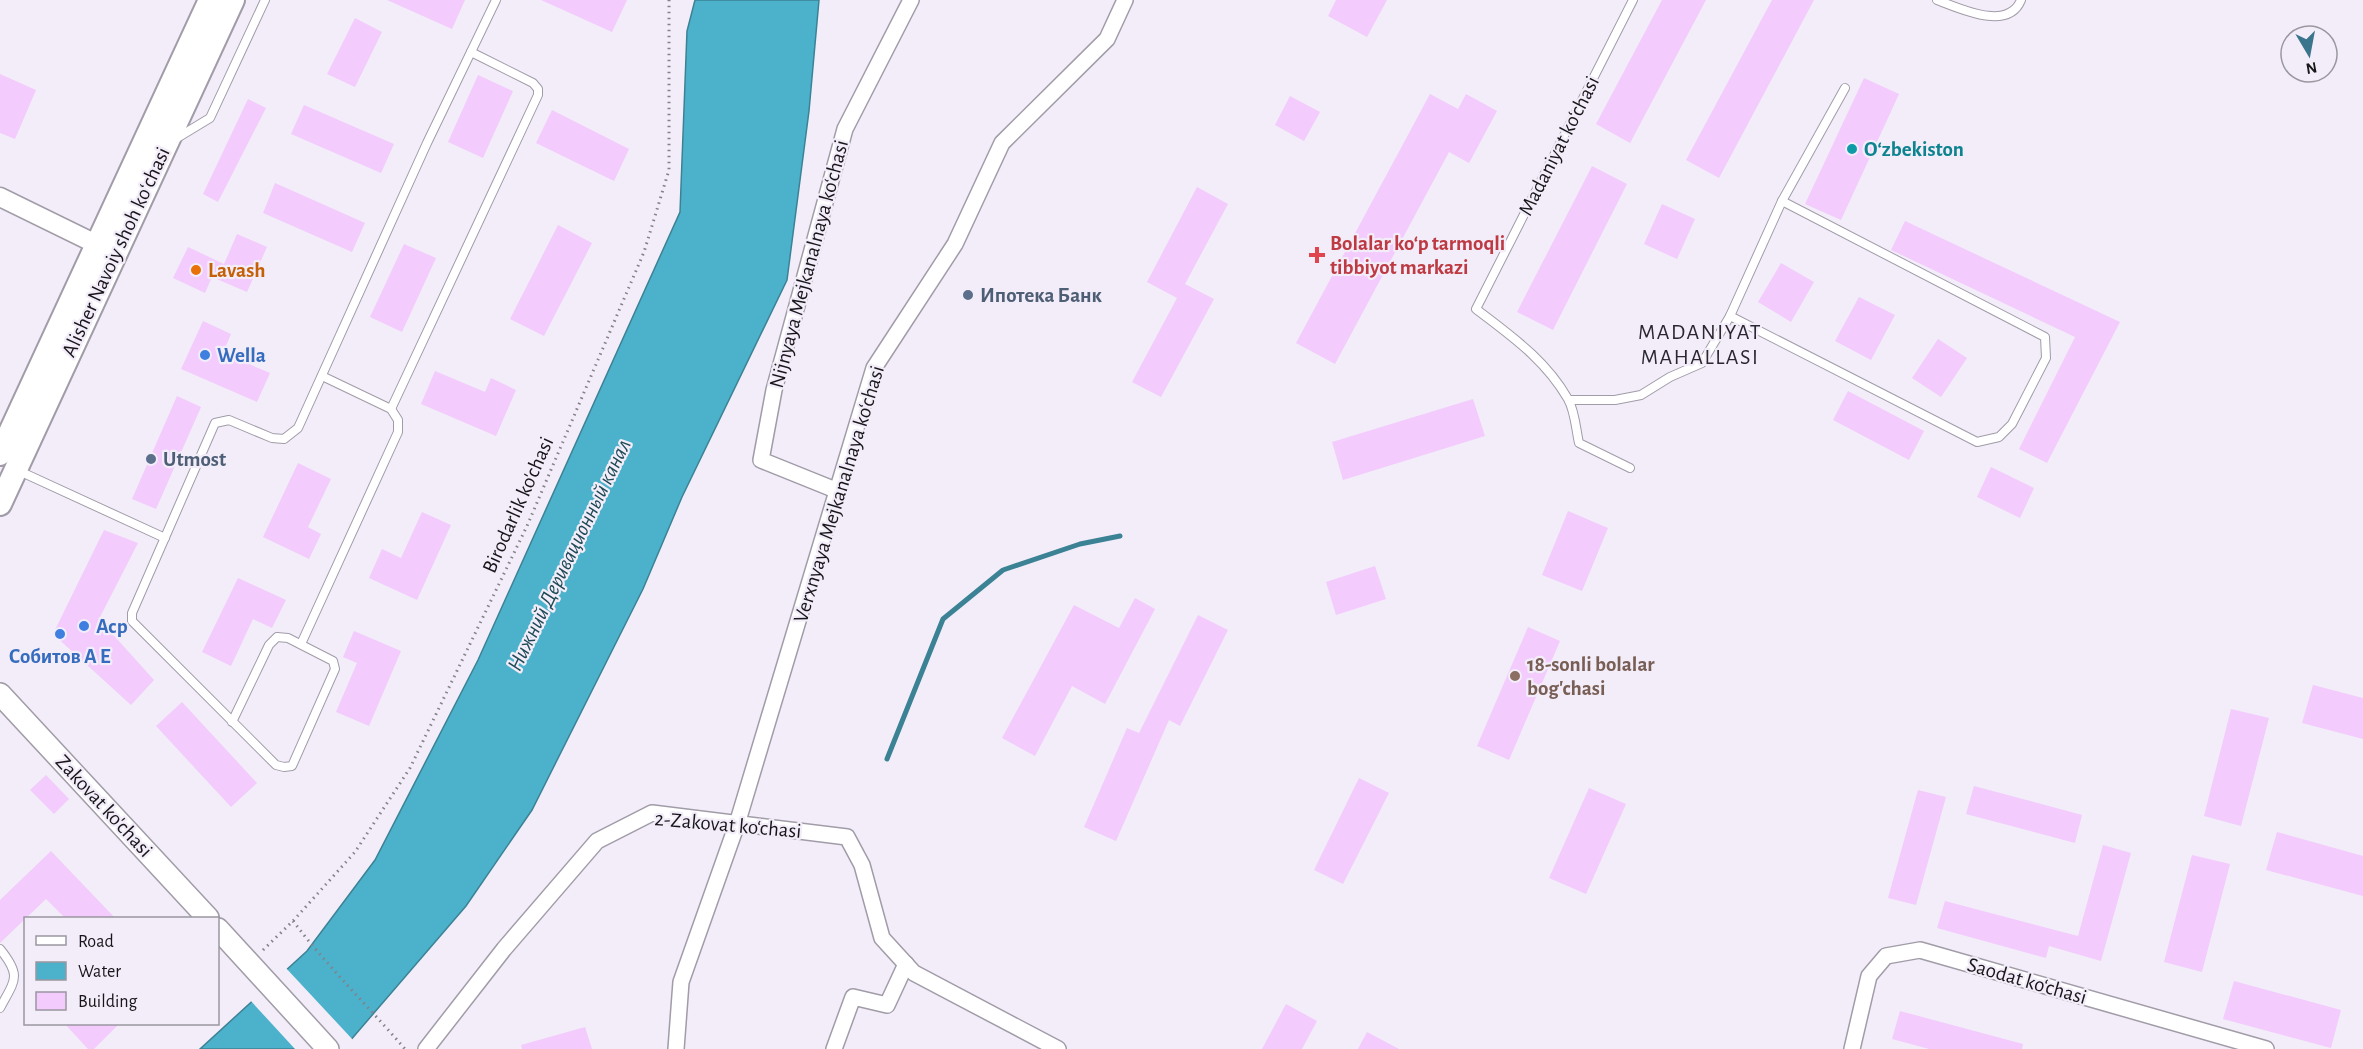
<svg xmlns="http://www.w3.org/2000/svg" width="2363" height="1049" viewBox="0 0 2363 1049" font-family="'Alegreya Sans',sans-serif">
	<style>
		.water { fill: #4cb1ca; stroke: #3c8295; stroke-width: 1.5 }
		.pier { fill: #f2edf9 }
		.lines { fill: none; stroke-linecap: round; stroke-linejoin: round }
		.stream { stroke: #3c8295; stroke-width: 5 }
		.building { fill: #f3cbfc }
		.service-casing { stroke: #a19ca8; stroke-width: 10 }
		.minor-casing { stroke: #a19ca8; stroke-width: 18 }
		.tertiary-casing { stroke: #a19ca8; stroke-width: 21 }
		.secondary-casing { stroke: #a19ca8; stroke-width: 24 }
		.primary-casing { stroke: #a19ca8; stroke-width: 26 }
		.path { stroke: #848189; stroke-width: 3; stroke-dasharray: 1.5 4.5; stroke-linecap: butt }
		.service { stroke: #fff; stroke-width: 8 }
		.minor { stroke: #fff; stroke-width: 15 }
		.tertiary { stroke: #fff; stroke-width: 18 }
		.secondary { stroke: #fff; stroke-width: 21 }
		.primary { stroke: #fff; stroke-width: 22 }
		.culture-dot { fill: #0f9aa8; stroke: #f2edf9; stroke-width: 2 }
		.health-dot { fill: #e0444e; stroke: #f2edf9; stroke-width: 2 }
		.food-dot { fill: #e8710a; stroke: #f2edf9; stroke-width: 2 }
		.service-dot { fill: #5c6f8a; stroke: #f2edf9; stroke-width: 2 }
		.shop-dot { fill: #3f7fe0; stroke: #f2edf9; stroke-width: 2 }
		.education-dot { fill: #8d6e63; stroke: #f2edf9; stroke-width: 2 }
		.labels { text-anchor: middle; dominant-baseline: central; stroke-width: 4.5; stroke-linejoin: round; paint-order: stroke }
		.street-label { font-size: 21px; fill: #18161a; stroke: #f2edf9 }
		.culture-label { font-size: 21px; font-weight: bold; fill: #0d838f; stroke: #f2edf9; text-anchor: start }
		.health-label { font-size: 21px; font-weight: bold; fill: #be3a42; stroke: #f2edf9; text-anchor: start }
		.food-label { font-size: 21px; font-weight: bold; fill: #c56008; stroke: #f2edf9; text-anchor: start }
		.service-label { font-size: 21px; font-weight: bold; fill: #4e5e75; stroke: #f2edf9; text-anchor: start }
		.shop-label { font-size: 21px; font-weight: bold; fill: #366cbe; stroke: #f2edf9; text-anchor: start }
		.education-label { font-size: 21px; font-weight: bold; fill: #785e54; stroke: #f2edf9; text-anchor: start }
		.neighbourhood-label { font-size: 22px; letter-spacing: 1.5px; fill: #2b2730; stroke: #f2edf9 }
		.water-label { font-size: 22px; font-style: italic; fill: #1d4955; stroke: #f2edf9 }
	</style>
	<rect width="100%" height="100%" fill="#f2edf9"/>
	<path class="water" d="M695,0H819L809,111L787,280L682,497L643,589L532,810L466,906L343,1049H200L307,951L375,860L478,660L680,212L687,31Z"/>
	<path class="pier" d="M285,967L354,1041L347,1049H295L249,999Z"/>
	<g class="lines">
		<path class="stream" d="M887,759L943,619L1003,570L1080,544L1120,536"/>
	</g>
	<g class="building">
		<path d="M387,0H465L452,29Z"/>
		<path d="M541,0H627L612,32Z"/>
		<path d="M1336,0H1387L1367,37L1328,16Z"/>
		<path d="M1662,0H1706L1630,143L1596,124Z"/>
		<path d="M1772,0H1814L1719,178L1686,160Z"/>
		<path d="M355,18L382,32L355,87L327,74Z"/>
		<path d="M0,74L36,90L15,139L0,133Z"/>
		<path d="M478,75L513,91L483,158L448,142Z"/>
		<path d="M1864,78L1899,94L1841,220L1805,204Z"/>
		<path d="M1430,94L1458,109L1466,94L1497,111L1469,163L1449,152L1335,364L1296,343Z"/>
		<path d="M1290,96L1320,112L1304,141L1275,125Z"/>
		<path d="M248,99L266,108L218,202L203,194Z"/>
		<path d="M304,105L394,144L381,173L291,134Z"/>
		<path d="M552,110L629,149L614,181L536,143Z"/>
		<path d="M1592,166L1627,184L1553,330L1517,312Z"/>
		<path d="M275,183L365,223L352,252L263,213Z"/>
		<path d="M1197,187L1228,204L1185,284L1214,299L1161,397L1132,382L1177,298L1147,282Z"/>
		<path d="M1662,204L1695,219L1677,259L1644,244Z"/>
		<path d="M1905,221L2120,322L2047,463L2019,449L2075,337L1891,250Z"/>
		<path d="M558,225L592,243L544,336L510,319Z"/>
		<path d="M237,234L267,247L247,292L212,277L205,293L173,278L188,247L224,264Z"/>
		<path d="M404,244L436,258L402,332L370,317Z"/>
		<path d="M1781,263L1814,282L1791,322L1758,302Z"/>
		<path d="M1859,297L1895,315L1871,360L1835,341Z"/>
		<path d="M203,321L231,334L223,353L270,373L257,402L181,369Z"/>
		<path d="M1938,339L1967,358L1941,397L1912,378Z"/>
		<path d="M435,371L485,392L491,378L516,390L496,436L421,404Z"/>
		<path d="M1848,391L1924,431L1909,460L1833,420Z"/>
		<path d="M177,396L201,407L156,509L132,499Z"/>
		<path d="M1473,399L1485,436L1343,480L1332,442Z"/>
		<path d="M298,463L331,479L308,527L321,534L309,559L263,537Z"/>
		<path d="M1991,467L2034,488L2020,518L1977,497Z"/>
		<path d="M1568,511L1608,528L1582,591L1542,575Z"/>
		<path d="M422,512L451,525L417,600L369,578L382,549L401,558Z"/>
		<path d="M104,530L138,543L99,619L154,680L131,705L53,634Z"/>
		<path d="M1375,566L1386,599L1336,615L1326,582Z"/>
		<path d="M238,578L286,600L272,628L253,619L231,666L202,652Z"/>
		<path d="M1135,598L1155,609L1105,704L1072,686L1035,756L1002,738L1074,605L1119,628Z"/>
		<path d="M1198,615L1228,630L1180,726L1169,720L1116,841L1084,827L1127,728L1139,733Z"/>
		<path d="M1528,627L1560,641L1509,760L1477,746Z"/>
		<path d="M354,631L401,651L369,726L336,712L357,663L343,657Z"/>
		<path d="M2313,685L2363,698V739L2302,723Z"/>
		<path d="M182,702L257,783L231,807L156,726Z"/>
		<path d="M2231,709L2269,718L2241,826L2204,816Z"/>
		<path d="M46,775L69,799L54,814L30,790Z"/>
		<path d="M1359,778L1389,793L1343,884L1314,870Z"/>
		<path d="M1974,786L2082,815L2075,843L1966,814Z"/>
		<path d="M1589,788L1626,804L1586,894L1549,878Z"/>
		<path d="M1918,790L1946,797L1916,905L1888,898Z"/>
		<path d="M2277,832L2363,856V896L2266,870Z"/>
		<path d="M2103,845L2131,853L2101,961L2049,946L2046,958L1937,928L1945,901L2078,936Z"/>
		<path d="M51,851L115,918H65L46,899L0,943V900Z"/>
		<path d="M2192,855L2230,864L2202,972L2164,962Z"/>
		<path d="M2234,981L2341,1010L2331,1048L2223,1019Z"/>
		<path d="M1286,1004L1317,1021L1302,1049H1262Z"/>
		<path d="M1900,1011L2023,1044L2022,1049H1929L1892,1039Z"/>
		<path d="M64,1023H120L94,1049H88Z"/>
		<path d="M585,1027L592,1049H522L521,1045Z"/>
		<path d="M1367,1032L1399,1049H1358Z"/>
	</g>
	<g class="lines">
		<g class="service-casing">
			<g id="service">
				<path d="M1937,0C1959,8 2008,32 2021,0"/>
				<path d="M177,138L210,118L265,0"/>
				<path d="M1730,316L1977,442L1999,437L2012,424L2046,358L2045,337L1782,201"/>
				<path d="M1569,400H1615L1641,395L1670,377L1702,363L1730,316L1782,201L1845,88"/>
				<path d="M391,409L538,95V89L533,83L471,52"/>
				<path d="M1630,468L1579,443C1576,430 1575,411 1568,399C1545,359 1511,336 1476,309L1633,0"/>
				<path d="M17,470L165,538"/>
				<path d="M301,644L398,432V420L391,409L322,376"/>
				<path d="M232,722L269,645L277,637L288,638L333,661L335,669L292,766L284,767L276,765L132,621V613L215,423L229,420L272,438L284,439L298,428L427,143L496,0"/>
				<path d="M0,949C22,976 15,980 0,1008"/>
			</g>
		</g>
		<g class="minor-casing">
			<g id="minor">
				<path d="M838,491L761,460L774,390L845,129L911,0"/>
				<path d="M426,1049L504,949L597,841L652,813L847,837L862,865L882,938L914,973L1058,1049"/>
				<path d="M676,1049L681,982L737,824L874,368L955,244L1002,143L1107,39L1125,0"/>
				<path d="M834,1049L853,997L887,1005L906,964"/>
				<path d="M1852,1049L1869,976L1886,956L1920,950L2266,1049"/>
			</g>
		</g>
		<g class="tertiary-casing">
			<path id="tertiary" d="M0,197L96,244"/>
		</g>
		<g class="secondary-casing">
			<g id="secondary">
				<path d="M0,694L208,918"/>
				<path d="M218,929L328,1049"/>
			</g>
		</g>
		<g class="primary-casing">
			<g id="primary">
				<path d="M0,454L210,0"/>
				<path d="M0,504L233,0"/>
			</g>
		</g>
		<g class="path">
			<path d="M293,921C327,966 368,1006 405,1049"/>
			<path d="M263,950L293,921L355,852L410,768L527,526L644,252L669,170V0"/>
		</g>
		<use href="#service" class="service"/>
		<use href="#minor" class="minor"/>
		<use href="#tertiary" class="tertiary"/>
		<use href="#secondary" class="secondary"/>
		<use href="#primary" class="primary"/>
	</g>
	<circle class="culture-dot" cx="1852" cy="149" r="6"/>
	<path class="health-dot" d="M1314 246h6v6h6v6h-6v6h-6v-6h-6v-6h6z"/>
	<circle class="food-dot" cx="196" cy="270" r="6"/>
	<g class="service-dot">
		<circle cx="968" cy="295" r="6"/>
		<circle cx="151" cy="459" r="6"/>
	</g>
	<g class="shop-dot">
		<circle cx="205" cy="355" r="6"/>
		<circle cx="84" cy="626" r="6"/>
		<circle cx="60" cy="634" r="6"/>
	</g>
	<circle class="education-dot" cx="1515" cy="676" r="6"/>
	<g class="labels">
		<g class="street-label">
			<text transform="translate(1559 146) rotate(-63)">Madaniyat ko‘chasi</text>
			<text transform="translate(116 252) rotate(-65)">Alisher Navoiy shoh koʻchasi</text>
			<text transform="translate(809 264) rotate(-75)">Nijnyaya Mejkanalnaya ko‘chasi</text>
			<text transform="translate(839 494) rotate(-73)">Verxnyaya Mejkanalnaya ko‘chasi</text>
			<text transform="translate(518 505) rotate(-66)">Birodarlik ko'chasi</text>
			<text transform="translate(104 806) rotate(47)">Zakovat ko'chasi</text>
			<text transform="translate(728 825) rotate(5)">2-Zakovat ko‘chasi</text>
			<text transform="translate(2027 981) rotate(16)">Saodat ko‘chasi</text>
		</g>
		<g class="culture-label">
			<text x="1864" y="149">Oʻzbekiston</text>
		</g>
		<g class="health-label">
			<text x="1330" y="243">Bolalar ko‘p tarmoqli<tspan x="1330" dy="24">tibbiyot markazi</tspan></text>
		</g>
		<g class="food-label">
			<text x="208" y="270">Lavash</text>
		</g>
		<g class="service-label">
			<text x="980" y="295">Ипотека Банк</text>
			<text x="163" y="459">Utmost</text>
		</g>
		<g class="shop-label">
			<text x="217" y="355">Wella</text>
			<text x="96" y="626">Аср</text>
			<text x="60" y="656" text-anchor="middle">Собитов А Е</text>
		</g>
		<g class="education-label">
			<text x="1527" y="664">18-sonli bolalar<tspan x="1527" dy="24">bog'chasi</tspan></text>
		</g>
		<g class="neighbourhood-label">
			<text x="1700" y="332">MADANIYAT<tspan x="1700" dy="25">MAHALLASI</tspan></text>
		</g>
		<g class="water-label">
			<text transform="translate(569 555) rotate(-64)">Нижний Деривационный канал</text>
		</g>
	</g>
	<rect x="24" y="917" width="195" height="108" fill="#f2edf9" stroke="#9b97a0" stroke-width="1.5"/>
	<rect x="36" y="936" width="30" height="9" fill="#ffffff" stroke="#9b97a0" stroke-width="1.5"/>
	<text x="78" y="947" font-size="18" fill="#18161a">Road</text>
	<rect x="36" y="962" width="30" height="18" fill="#4cb1ca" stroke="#9b97a0" stroke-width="1.5"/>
	<text x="78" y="977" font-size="18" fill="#18161a">Water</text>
	<rect x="36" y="992" width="30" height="18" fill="#f3cbfc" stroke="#9b97a0" stroke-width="1.5"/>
	<text x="78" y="1007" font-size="18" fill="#18161a">Building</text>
	<g transform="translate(2309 54) rotate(170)"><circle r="28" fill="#f2edf9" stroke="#9b97a0" stroke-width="1.5"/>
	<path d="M0-4.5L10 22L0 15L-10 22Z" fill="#3a758d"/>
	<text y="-9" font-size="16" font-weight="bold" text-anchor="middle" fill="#18161a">N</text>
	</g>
</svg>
